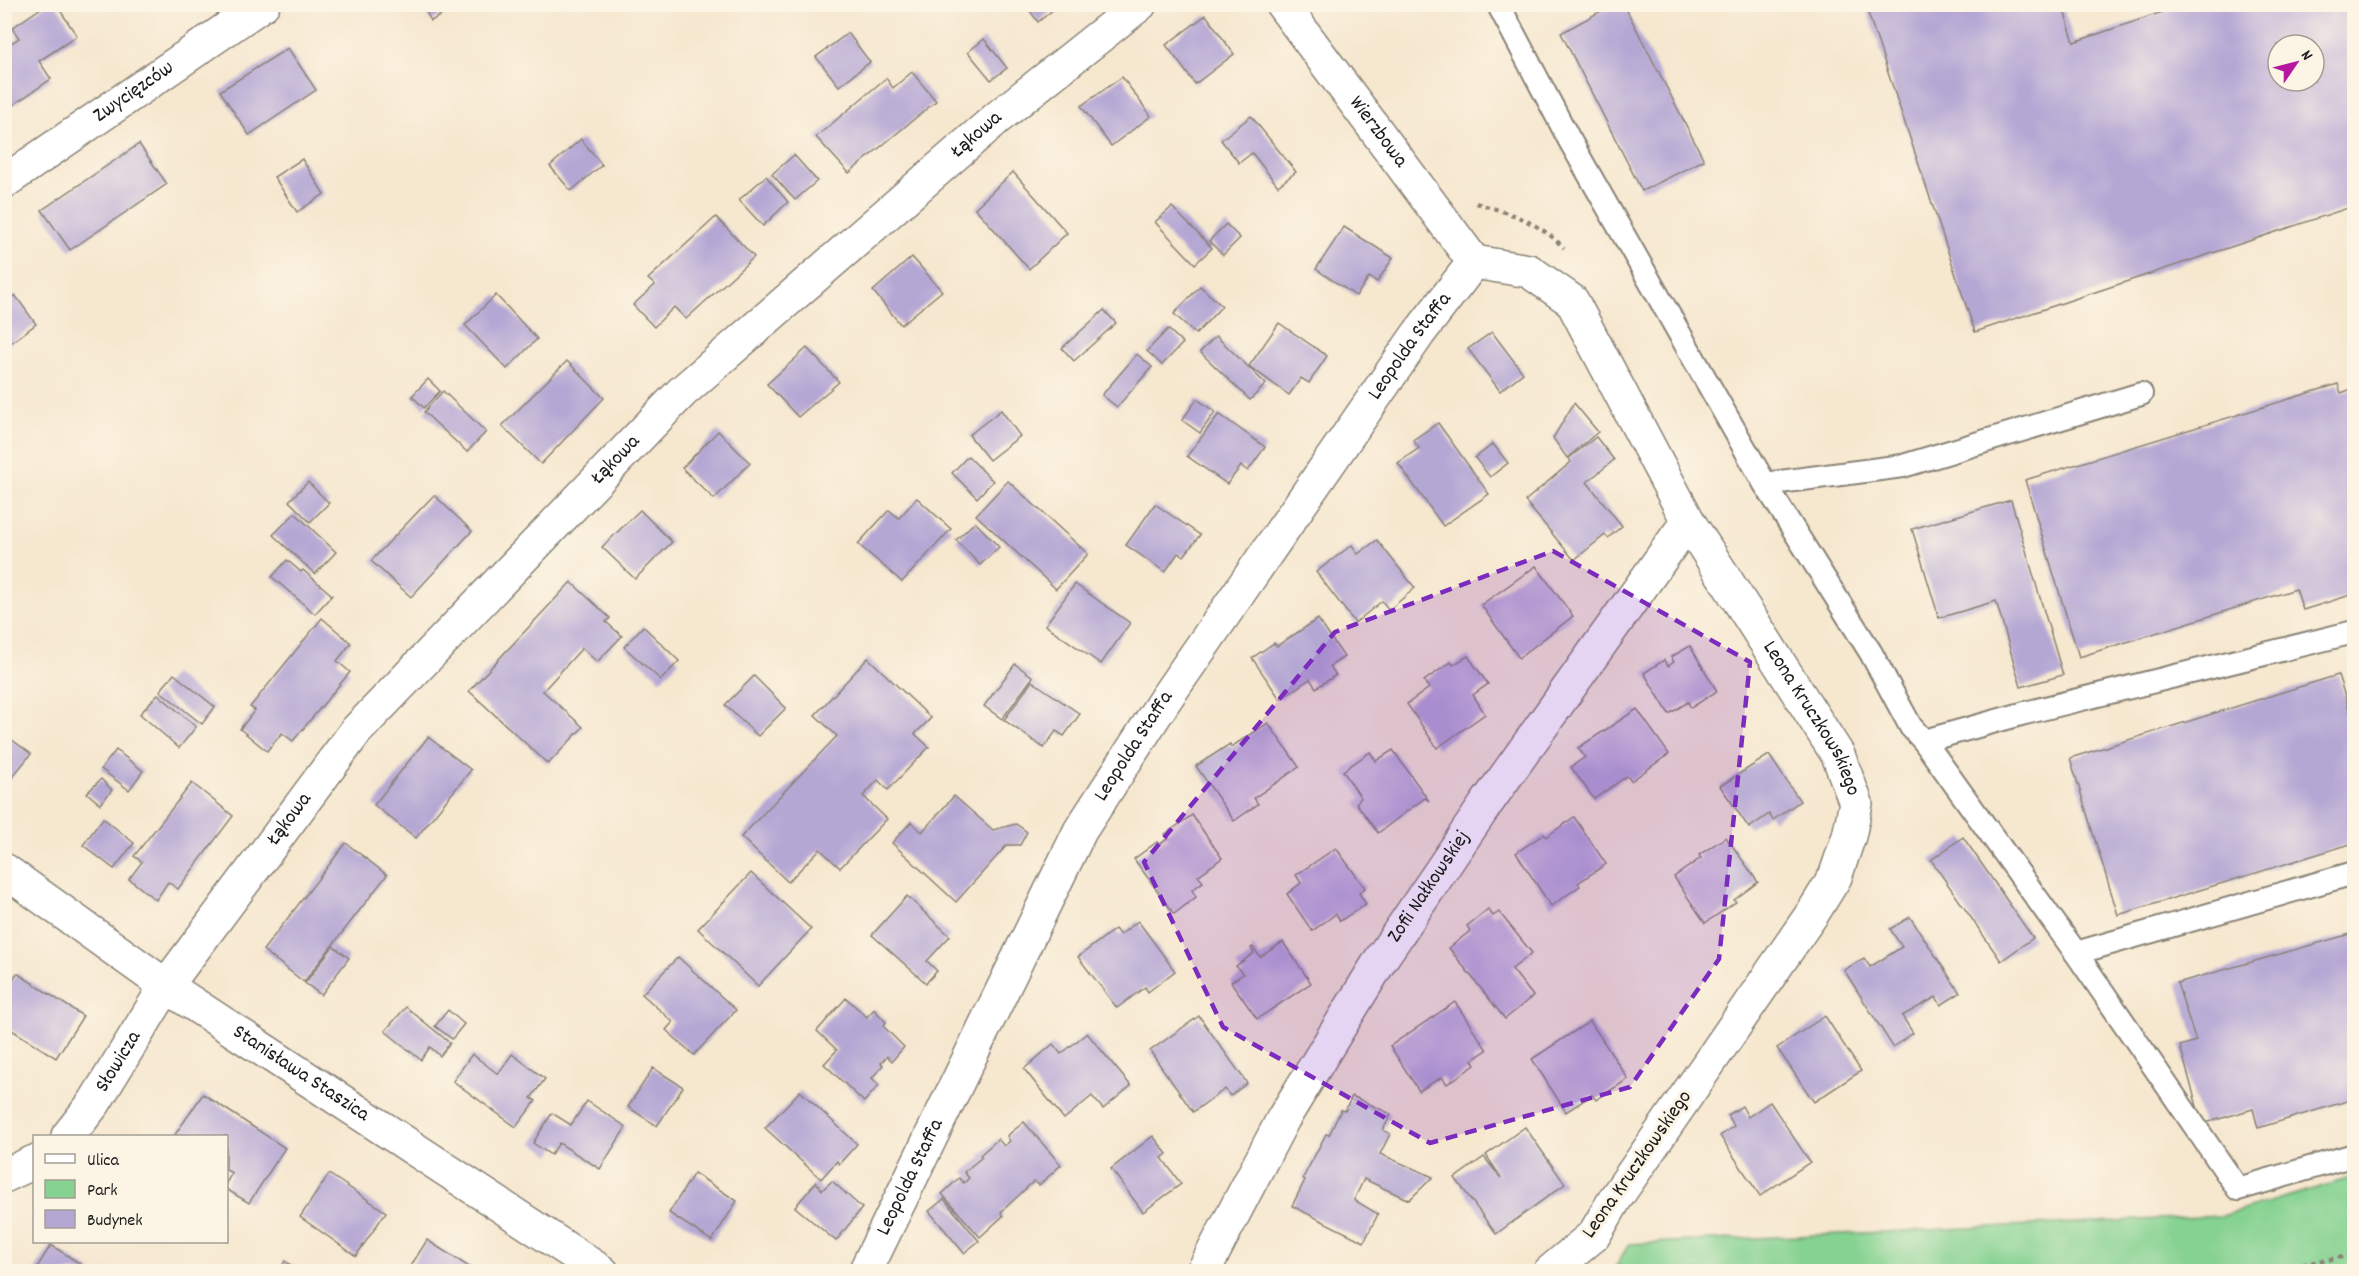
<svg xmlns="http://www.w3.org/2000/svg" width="2359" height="1276" viewBox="0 0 2359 1276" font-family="Dekko,sans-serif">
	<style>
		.green { fill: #85d291; stroke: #507756; stroke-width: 1.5 }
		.building { fill: #b5a7d4; fill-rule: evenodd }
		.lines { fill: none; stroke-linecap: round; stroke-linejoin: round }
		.service-casing { stroke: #898276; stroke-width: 26 }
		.minor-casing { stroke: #898276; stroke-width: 36 }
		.secondary-casing { stroke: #898276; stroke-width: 36 }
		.path { stroke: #898276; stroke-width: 4; stroke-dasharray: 4.5 4.5; stroke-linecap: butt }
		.service { stroke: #fff; stroke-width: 22 }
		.minor { stroke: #fff; stroke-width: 33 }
		.secondary { stroke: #fff; stroke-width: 33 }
		.marked { fill: #7b2cbf; fill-opacity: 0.2; stroke: #7b2cbf; stroke-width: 4.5; stroke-dasharray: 12 8; stroke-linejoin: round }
		.labels { text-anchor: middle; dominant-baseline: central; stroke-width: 6; stroke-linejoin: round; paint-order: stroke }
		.street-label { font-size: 21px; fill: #1c1c1c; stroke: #fcf5e5 }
	</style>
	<rect width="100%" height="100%" fill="#fcf5e5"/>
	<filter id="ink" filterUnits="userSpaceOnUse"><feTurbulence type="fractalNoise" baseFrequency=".0167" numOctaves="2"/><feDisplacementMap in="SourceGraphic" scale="12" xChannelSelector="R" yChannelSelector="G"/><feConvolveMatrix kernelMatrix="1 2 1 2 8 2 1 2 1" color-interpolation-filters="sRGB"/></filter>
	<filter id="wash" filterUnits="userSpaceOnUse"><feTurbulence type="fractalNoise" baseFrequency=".008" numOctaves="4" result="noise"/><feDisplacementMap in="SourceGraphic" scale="24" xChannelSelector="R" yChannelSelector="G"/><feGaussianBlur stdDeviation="1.35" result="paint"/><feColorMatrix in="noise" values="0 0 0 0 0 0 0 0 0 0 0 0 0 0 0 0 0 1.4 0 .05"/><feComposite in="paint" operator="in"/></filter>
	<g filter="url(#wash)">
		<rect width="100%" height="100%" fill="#f6e7cf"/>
		<path class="green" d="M2354,1177V1271H1613L1629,1244L2222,1216Z"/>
		<g id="blocks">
			<g class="building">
				<path d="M47,4H56L77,36L39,61L51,79L4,111V48L19,38L12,28Z"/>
				<path d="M422,4H461L431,21Z"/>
				<path d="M1025,4H1060L1038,22Z"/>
				<path d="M1865,4H2062L2074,42L2186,4H2354V206L1975,332ZM2278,45H2314V81H2278Z"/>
				<path d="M1612,5H1624L1704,160L1642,191L1561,33Z"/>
				<path d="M1206,15L1234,54L1195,84L1166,45Z"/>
				<path d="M848,33L870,62L839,86L816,57Z"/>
				<path d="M984,39L1007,68L991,80L968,52Z"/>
				<path d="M288,48L316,90L249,135L220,91Z"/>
				<path d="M912,72L936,101L849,173L816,137L886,78L893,88Z"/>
				<path d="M1122,77L1151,116L1111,146L1081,106Z"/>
				<path d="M1251,116L1296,172L1278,186L1252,153L1239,163L1221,140Z"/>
				<path d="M581,139L602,165L571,191L550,166Z"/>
				<path d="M139,144L167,184L70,250L42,210Z"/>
				<path d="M794,155L817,181L795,200L772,174Z"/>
				<path d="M302,159L324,194L297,212L274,177Z"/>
				<path d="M1013,172L1067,233L1029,269L975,208Z"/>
				<path d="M766,176L788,202L763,226L739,200Z"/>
				<path d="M1172,207L1212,248L1195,264L1155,222Z"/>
				<path d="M716,217L754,257L686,319L674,307L654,327L633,305L655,285L648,279Z"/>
				<path d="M1226,224L1240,238L1223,255L1209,241Z"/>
				<path d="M1344,227L1393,258L1377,282L1369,277L1356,296L1316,269Z"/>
				<path d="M912,257L942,291L901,325L873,291Z"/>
				<path d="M1200,286L1222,306L1196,334L1174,314Z"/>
				<path d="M15,295L36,324L4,348V303Z"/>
				<path d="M496,295L537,339L507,369L465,325Z"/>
				<path d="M1104,310L1116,323L1074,361L1062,348Z"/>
				<path d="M1279,323L1327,356L1309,383L1301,378L1289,395L1249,366Z"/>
				<path d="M1168,329L1183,343L1162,365L1147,351Z"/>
				<path d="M1492,332L1523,373L1500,391L1468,349Z"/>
				<path d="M1216,336L1266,384L1250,400L1200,352Z"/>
				<path d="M807,348L839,382L798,417L767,384Z"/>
				<path d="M1137,354L1152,367L1117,407L1102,395Z"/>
				<path d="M567,361L604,398L541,464L502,426Z"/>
				<path d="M428,379L440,391L424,408L412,396Z"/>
				<path d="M2338,384L2341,393L2354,388V594L2303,610L2296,589L2079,657L2025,480Z"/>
				<path d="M443,391L486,432L467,452L424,412Z"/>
				<path d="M1197,399L1215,412L1200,433L1182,420Z"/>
				<path d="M1574,403L1598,432L1567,458L1553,438Z"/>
				<path d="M1001,410L1020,436L989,460L969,435Z"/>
				<path d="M1219,414L1265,447L1248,471L1241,466L1227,484L1187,456Z"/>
				<path d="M1438,423L1489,494L1443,526L1398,463L1419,448L1413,440Z"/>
				<path d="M718,431L750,463L714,499L682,468Z"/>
				<path d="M1596,437L1614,460L1587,482L1622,526L1608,538L1605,535L1574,560L1525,501L1571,462L1569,458Z"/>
				<path d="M1493,444L1508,463L1490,477L1475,458Z"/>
				<path d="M968,456L993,481L977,498L952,473Z"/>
				<path d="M1008,481L1088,554L1056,589L976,515Z"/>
				<path d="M308,482L329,503L310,522L289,501Z"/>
				<path d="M434,495L472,531L411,597L371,561Z"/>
				<path d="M917,498L951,529L902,582L858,544L889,510L899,518Z"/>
				<path d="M2011,500L2063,675L2021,687L1996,601L1939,618L1912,529Z"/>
				<path d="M1155,504L1200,535L1184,556L1178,553L1165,572L1126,545Z"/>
				<path d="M640,510L672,542L635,579L602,547Z"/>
				<path d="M295,513L336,552L315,574L273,535Z"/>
				<path d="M975,522L999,547L980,565L956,540Z"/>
				<path d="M1377,540L1415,588L1389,610L1382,601L1355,623L1316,572L1352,545L1358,554Z"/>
				<path d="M287,560L301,572L303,570L332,595L315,614L272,577Z"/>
				<path d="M1536,566L1573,616L1519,658L1481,605Z"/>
				<path d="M571,582L610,618L606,622L622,636L597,662L582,648L543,691L583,727L548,764L469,691Z"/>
				<path d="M1075,584L1130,623L1101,664L1045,625Z"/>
				<path d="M322,618L351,643L337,661L350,672L293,741L282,733L267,751L240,729L255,710L250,707Z"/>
				<path d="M1318,619L1344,657L1330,666L1336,675L1316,688L1310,679L1280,699L1252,658L1274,643L1277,646Z"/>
				<path d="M643,626L679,661L661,680L624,647Z"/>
				<path d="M1690,646L1717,691L1691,708L1688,702L1669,714L1644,673L1664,660L1668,666L1674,662L1671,657Z"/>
				<path d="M1468,656L1488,684L1473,695L1485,714L1437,748L1407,704L1429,688L1424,681L1451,662L1453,665Z"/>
				<path d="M868,658L931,718L915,734L929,747L888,790L878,780L863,796L887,819L840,868L820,849L788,882L741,837L837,736L815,715Z"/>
				<path d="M1015,664L1033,677L1002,719L984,706Z"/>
				<path d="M174,674L215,707L202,724L160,691Z"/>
				<path d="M2338,675L2354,724V843L2118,915L2070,758Z"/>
				<path d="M754,676L786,708L758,736L725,705Z"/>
				<path d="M1032,681L1080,714L1064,736L1056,731L1044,748L1004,720Z"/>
				<path d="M158,694L196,727L179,748L140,714Z"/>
				<path d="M1637,709L1669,754L1631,781L1627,776L1594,799L1571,767L1585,757L1578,748Z"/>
				<path d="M1268,723L1299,767L1254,798L1258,804L1234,821L1196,766L1230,744L1231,747Z"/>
				<path d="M4,734L31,754L4,787Z"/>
				<path d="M428,737L471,770L416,838L374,805Z"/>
				<path d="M116,750L143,771L129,790L101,769Z"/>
				<path d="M1393,750L1429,801L1425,798L1378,833L1356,803L1361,798L1343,771L1370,752L1376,761Z"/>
				<path d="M1769,755L1800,801L1773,820L1769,814L1749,828L1720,786Z"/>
				<path d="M101,779L112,790L100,804L87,793Z"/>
				<path d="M192,783L233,816L178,889L168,882L156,900L129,879L142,862L134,856Z"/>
				<path d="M954,796L993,830L1016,824L1027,832L1020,845H1007L956,902L892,843L911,822L922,832Z"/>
				<path d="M1192,815L1222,858L1198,876L1203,882L1192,890L1196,897L1174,914L1134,859L1157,842L1160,844L1169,838L1165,834Z"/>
				<path d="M1574,817L1606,864L1578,883L1580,886L1551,906L1516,853L1544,834L1546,837Z"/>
				<path d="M103,818L134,843L114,869L83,845Z"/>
				<path d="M1726,837L1758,882L1734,900L1736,902L1705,923L1674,877L1701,858L1699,855Z"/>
				<path d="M1963,837L2033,938L2001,961L1931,860Z"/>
				<path d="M346,843L387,875L304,982L263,950Z"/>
				<path d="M1336,848L1365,888L1359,893L1366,904L1340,921L1336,914L1312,931L1287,894L1301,883L1296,875Z"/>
				<path d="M751,873L811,929L758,986L698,929Z"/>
				<path d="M907,896L950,936L927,961L937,971L926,983L872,935Z"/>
				<path d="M1488,909L1493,916L1499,912L1532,953L1512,969L1533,996L1505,1019L1449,948L1470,931L1467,926Z"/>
				<path d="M1910,917L1960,993L1941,1005L1936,997L1902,1016L1913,1033L1893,1047L1844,970L1864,958L1870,967L1902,947L1890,929Z"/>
				<path d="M1138,921L1175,971L1148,992L1145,987L1117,1008L1078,957L1115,929L1120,935Z"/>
				<path d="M2354,933V1099L2258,1128L2253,1109L2202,1124L2180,1046L2196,1041L2177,983Z"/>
				<path d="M1283,942L1311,983L1257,1019L1231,982L1243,974L1236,966L1254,953L1251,948L1253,947L1260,957Z"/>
				<path d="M333,946L349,958L321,995L305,983Z"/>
				<path d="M678,957L736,1010L694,1055L666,1030L673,1022L642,994Z"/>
				<path d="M4,973L12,978L6,989L17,973L83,1016L56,1058L4,1025Z"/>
				<path d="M846,998L867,1017L874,1009L886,1022L883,1026L904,1047L892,1061L887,1056L881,1063L883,1065L872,1078L879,1085L864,1102L824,1064L837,1050L817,1031Z"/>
				<path d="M1455,1002L1487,1050L1472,1060L1475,1065L1447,1084L1442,1077L1419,1091L1390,1046Z"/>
				<path d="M406,1007L450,1043L440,1056L430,1047L421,1060L385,1031Z"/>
				<path d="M448,1010L464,1024L452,1039L435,1026Z"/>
				<path d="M1199,1016L1247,1083L1230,1096L1225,1089L1193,1112L1150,1051Z"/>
				<path d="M1825,1016L1861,1071L1814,1102L1777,1048Z"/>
				<path d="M1590,1021L1628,1079L1596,1100L1592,1095L1566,1112L1532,1059Z"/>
				<path d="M1087,1033L1131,1086L1103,1109L1092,1096L1064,1119L1024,1069L1053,1044L1061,1054Z"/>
				<path d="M472,1054L498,1074L512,1054L545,1079L531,1098L536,1101L516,1127L453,1081Z"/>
				<path d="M653,1068L683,1087L657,1126L628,1107Z"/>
				<path d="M800,1091L857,1144L839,1164L837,1161L821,1179L765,1128Z"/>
				<path d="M203,1094L285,1148L249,1203L226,1189V1183L232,1173L226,1170V1136H174Z"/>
				<path d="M1352,1096L1391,1114L1383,1130L1390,1134L1380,1154L1433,1177L1409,1200L1364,1179L1354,1200L1378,1214L1364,1242L1292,1206L1305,1180L1303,1178L1326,1134L1329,1135L1341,1110L1345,1111Z"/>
				<path d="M587,1101L626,1127L600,1169L559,1143L551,1155L533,1143L552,1113L571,1125Z"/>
				<path d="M1770,1102L1810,1162L1760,1196L1720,1136L1734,1126L1728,1115L1742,1106L1748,1117Z"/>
				<path d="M1024,1122L1061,1165L1039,1185L1034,1181L1001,1212L1003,1216L980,1237L942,1194L959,1178L964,1183L969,1178L964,1172L982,1157L980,1155L998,1139L1004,1146L1010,1141L1007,1136Z"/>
				<path d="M1525,1127L1565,1184L1496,1234L1455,1178L1484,1157L1501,1178L1486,1155Z"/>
				<path d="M1153,1136L1167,1154L1162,1158L1181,1184L1143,1212L1111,1169Z"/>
				<path d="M694,1173L737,1201L712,1241L669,1213Z"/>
				<path d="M329,1174L386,1212L356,1256L300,1217Z"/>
				<path d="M832,1181L862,1208L836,1241L795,1207L816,1182L822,1190Z"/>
				<path d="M944,1199L979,1241L964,1253L929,1211Z"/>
				<path d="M427,1240L477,1272H407Z"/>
				<path d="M51,1245L93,1272H34Z"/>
				<path d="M285,1261L301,1272H279Z"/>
			</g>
		</g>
	</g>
	<g filter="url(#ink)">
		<use href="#blocks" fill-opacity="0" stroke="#898276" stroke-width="1.5"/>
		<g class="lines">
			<g class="service-casing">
				<g id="service">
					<path d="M1498,4L1569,139L1765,484L1871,653L1911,727L1924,741L2025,713L2354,632"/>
					<path d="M1765,484L1903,466L2141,394"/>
					<path d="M1924,741L2076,953L2238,1189L2354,1155"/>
					<path d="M2076,953L2354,873"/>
				</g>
			</g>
			<g class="minor-casing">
				<g id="minor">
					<path id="s1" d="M1282,4L1474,262"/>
					<path id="s2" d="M4,182L263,4"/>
					<path id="s3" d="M1474,262L1529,271L1572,301L1688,521L1838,755L1856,803L1849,836L1835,877L1814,911L1615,1199L1594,1235L1550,1272"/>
					<path id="s4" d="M68,1136L94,1103L166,986L356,731L682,392L997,118L1140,4"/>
					<path d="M4,1176L34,1162"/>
					<path id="s5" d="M865,1272L1080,831L1166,698L1419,333L1474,262"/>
					<path id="s6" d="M1203,1272L1283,1119L1381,959L1486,804L1688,521"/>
				</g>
			</g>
			<g class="secondary-casing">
				<g id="secondary">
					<path id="s7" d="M4,870L166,986L602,1272"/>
				</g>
			</g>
			<g class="path">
				<path d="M1476,203C1510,213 1539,222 1564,248"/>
				<path d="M2258,1272L2354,1255"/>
			</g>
			<use href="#service" class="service"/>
			<use href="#minor" class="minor"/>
			<use href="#secondary" class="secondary"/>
		</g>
	</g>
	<path class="marked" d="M1553,551L1750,662L1719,959L1630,1087L1430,1143L1223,1027L1144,862L1335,632Z"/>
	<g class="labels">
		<g class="street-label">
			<text stroke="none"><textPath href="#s2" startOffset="158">Zwycięzców</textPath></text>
			<text stroke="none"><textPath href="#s1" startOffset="160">Wierzbowa</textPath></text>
			<text stroke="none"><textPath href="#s4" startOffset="1359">Łąkowa</textPath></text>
			<text stroke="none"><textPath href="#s5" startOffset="1077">Leopolda Staffa</textPath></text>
			<text stroke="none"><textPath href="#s4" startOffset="873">Łąkowa</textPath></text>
			<text stroke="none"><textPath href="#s3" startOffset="590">Leona Kruczkowskiego</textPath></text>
			<text stroke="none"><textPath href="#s5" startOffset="591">Leopolda Staffa</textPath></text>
			<text stroke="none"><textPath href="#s4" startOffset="387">Łąkowa</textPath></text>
			<text stroke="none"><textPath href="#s6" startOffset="447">Zofii Nałkowskiej</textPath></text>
			<text stroke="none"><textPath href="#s4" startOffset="90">Słowicza</textPath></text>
			<text stroke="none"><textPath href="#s7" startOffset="360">Stanisława Staszica</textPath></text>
			<text transform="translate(1638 1165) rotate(-55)">Leona Kruczkowskiego</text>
			<text stroke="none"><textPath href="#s5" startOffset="105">Leopolda Staffa</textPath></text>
		</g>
	</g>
	<rect width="2359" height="1276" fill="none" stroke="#fcf5e5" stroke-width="24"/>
	<rect x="33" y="1135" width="195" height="108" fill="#fcf5e5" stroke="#a29e95" stroke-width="1.5"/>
	<rect x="45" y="1154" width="30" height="9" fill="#ffffff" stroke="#a29e95" stroke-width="1.5"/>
	<text x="87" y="1165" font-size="18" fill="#1c1c1c">Ulica</text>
	<rect x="45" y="1180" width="30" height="18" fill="#85d291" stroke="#a29e95" stroke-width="1.5"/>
	<text x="87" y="1195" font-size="18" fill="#1c1c1c">Park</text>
	<rect x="45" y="1210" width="30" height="18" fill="#b5a7d4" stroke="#a29e95" stroke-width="1.5"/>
	<text x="87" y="1225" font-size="18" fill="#1c1c1c">Budynek</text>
	<g transform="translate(2296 63) rotate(55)"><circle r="28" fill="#fcf5e5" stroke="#a29e95" stroke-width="1.5"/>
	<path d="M0-4.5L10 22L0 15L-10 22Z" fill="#b5179e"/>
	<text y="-9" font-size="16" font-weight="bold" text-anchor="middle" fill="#1c1c1c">N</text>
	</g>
</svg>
